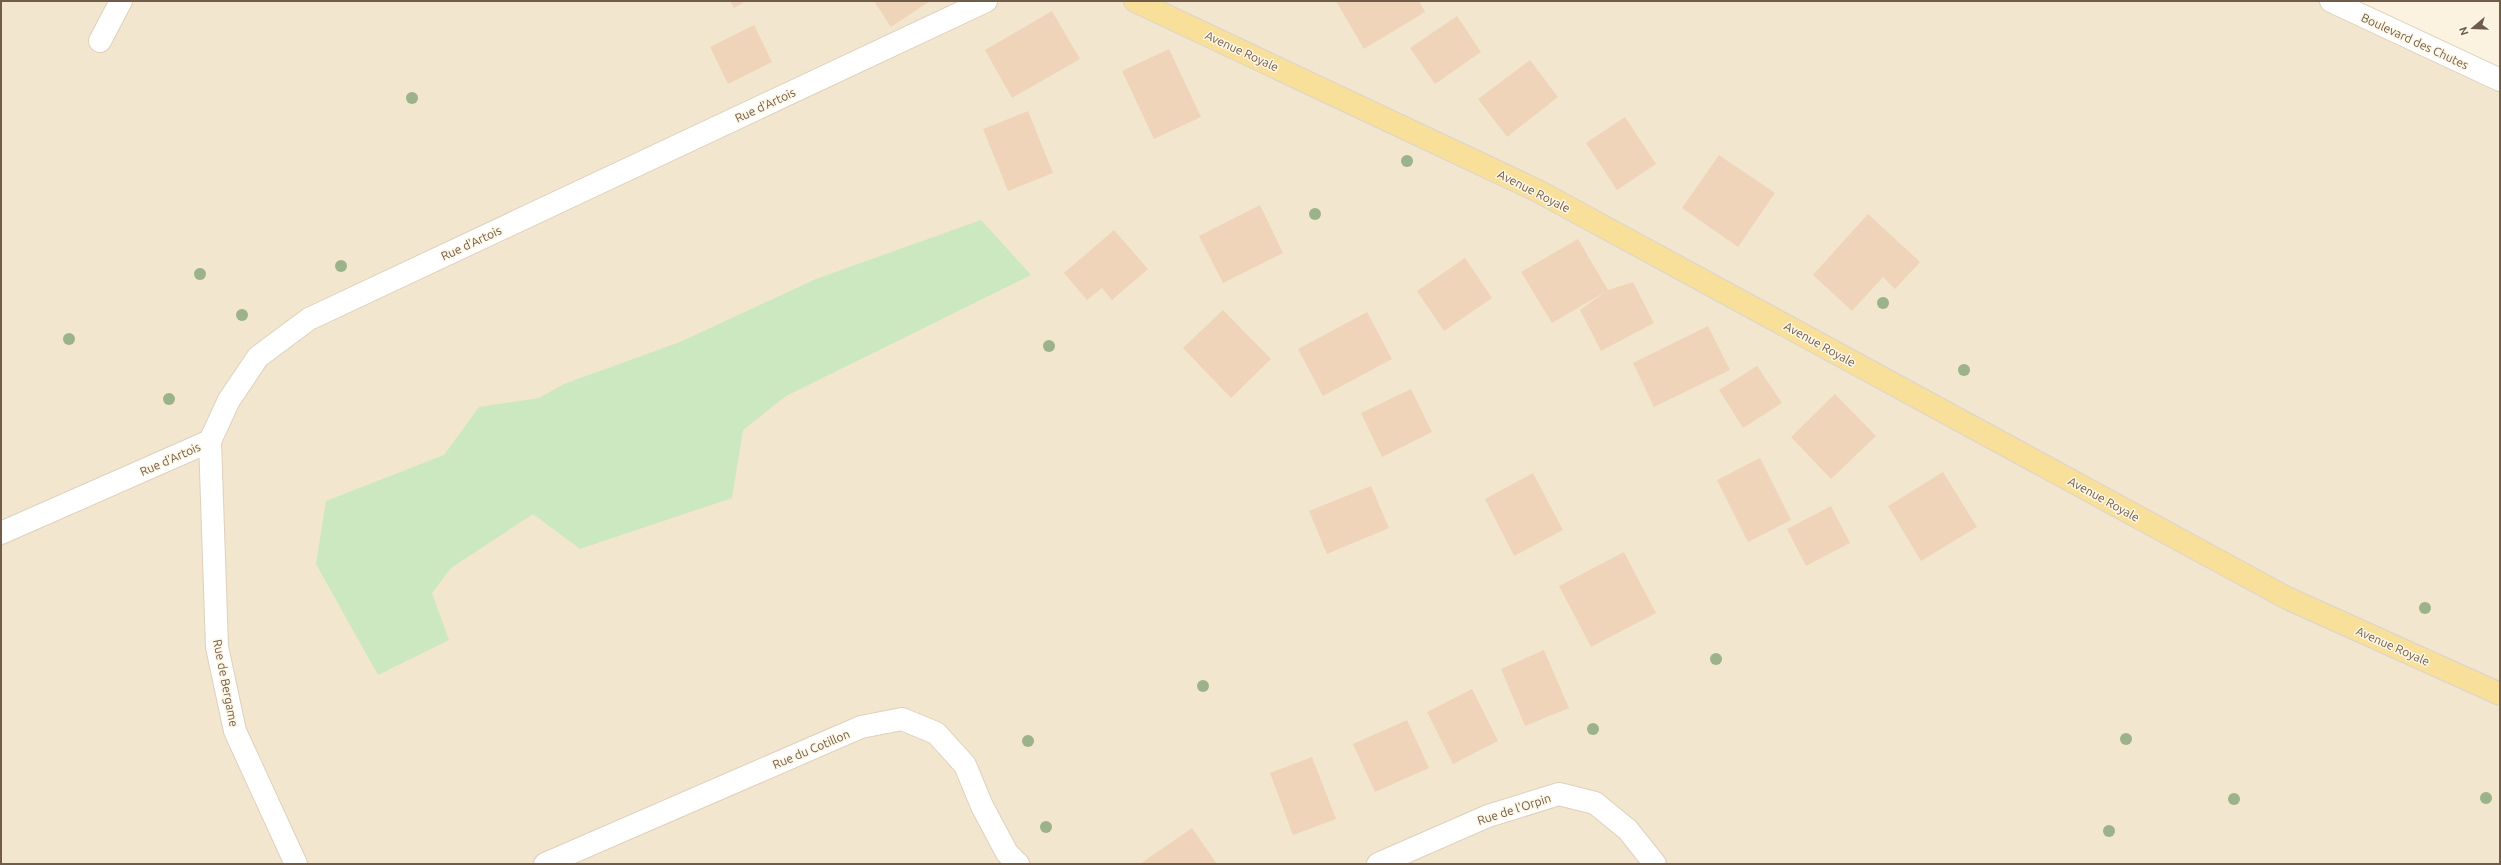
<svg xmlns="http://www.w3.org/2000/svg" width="2501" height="865" viewBox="0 0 2501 865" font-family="Ubuntu,sans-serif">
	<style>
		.residential { fill: #f2e6cf }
		.green { fill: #cce8c0 }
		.building { fill: #f0d4b9 }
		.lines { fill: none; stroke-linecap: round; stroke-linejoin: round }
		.minor-casing { stroke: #dfd0bd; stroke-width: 24 }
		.major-casing { stroke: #dad4d0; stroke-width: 24 }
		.minor { stroke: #fff; stroke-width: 22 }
		.major { stroke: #f8df9a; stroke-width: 22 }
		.tree { fill: #9cb28a }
		.labels { text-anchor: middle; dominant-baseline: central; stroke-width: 3; stroke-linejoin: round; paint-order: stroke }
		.street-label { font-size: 12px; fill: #715b49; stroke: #fef7e6 }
	</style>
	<rect width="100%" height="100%" fill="#fbf3e0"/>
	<path class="residential" d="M1,1H2343L2500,72V864H1Z"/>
	<path class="green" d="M981,220L1031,275L786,396L743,430L732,498L580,549L533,514L451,568L432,593L449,640L378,675L316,564L326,501L444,455L479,407L539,398L564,384L680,342L816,279Z"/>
	<g class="building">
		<path d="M730,1H746L734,8Z"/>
		<path d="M874,1H930L891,27Z"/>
		<path d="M1336,1H1419L1425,12L1364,49Z"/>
		<path d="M1052,11L1080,59L1012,98L985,50Z"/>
		<path d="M1457,16L1481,52L1435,84L1410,48Z"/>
		<path d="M754,25L772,62L728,84L710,47Z"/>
		<path d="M1169,49L1201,117L1154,139L1122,71Z"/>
		<path d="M1530,60L1558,97L1507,137L1478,99Z"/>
		<path d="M1028,111L1053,173L1008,191L983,129Z"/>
		<path d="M1625,117L1656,164L1617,190L1586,143Z"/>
		<path d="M1719,155L1775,193L1738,247L1682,208Z"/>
		<path d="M1260,205L1283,253L1223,283L1199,236Z"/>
		<path d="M1868,214L1920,262L1895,289L1883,277L1852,311L1813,275Z"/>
		<path d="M1114,230L1148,269L1112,300L1102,288L1087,300L1064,273Z"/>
		<path d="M1578,239L1608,290L1633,282L1654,323L1601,351L1580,310L1605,292L1552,323L1521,272Z"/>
		<path d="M1465,258L1492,298L1444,331L1417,291Z"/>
		<path d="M1223,310L1271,359L1231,398L1183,348Z"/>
		<path d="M1367,312L1392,359L1323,396L1298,349Z"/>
		<path d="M1708,326L1730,370L1654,407L1633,363Z"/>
		<path d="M1757,366L1782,403L1743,428L1719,390Z"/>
		<path d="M1411,389L1432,432L1382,457L1361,413Z"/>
		<path d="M1835,394L1876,436L1831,479L1791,437Z"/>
		<path d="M1760,458L1791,520L1748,542L1717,480Z"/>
		<path d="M1943,472L1977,527L1921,561L1888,506Z"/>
		<path d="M1533,473L1563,530L1514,556L1485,499Z"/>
		<path d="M1371,486L1389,528L1327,554L1309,511Z"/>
		<path d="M1831,506L1850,543L1806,566L1787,529Z"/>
		<path d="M1624,552L1656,613L1591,647L1559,586Z"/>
		<path d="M1544,650L1569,708L1525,726L1501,669Z"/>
		<path d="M1472,689L1498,741L1453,764L1427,712Z"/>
		<path d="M1407,720L1429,768L1375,792L1353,744Z"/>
		<path d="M1312,757L1336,819L1293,835L1270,773Z"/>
		<path d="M1192,828L1217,864H1140Z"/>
	</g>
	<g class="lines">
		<g class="minor-casing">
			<g id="minor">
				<path d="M2331,1L2500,80"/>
				<path d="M100,41L121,1"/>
				<path d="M210,441L217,647L235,731L296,864"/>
				<path d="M1,533L210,441L229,400L258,357L309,319L986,1"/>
				<path d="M545,864L861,727L902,719L936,733L965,765L982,806L1007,853L1018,864"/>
				<path d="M1378,864L1488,816L1559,794L1595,803L1628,830L1655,864"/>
			</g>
		</g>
		<g class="major-casing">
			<path id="major" d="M1135,1L1538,191L2287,598L2500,694"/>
		</g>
		<use href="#minor" class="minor"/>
		<use href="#major" class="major"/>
	</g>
	<g class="tree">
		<circle cx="412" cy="98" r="6"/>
		<circle cx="1407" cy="161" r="6"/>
		<circle cx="1315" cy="214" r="6"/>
		<circle cx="341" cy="266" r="6"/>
		<circle cx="200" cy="274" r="6"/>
		<circle cx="1883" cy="303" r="6"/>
		<circle cx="242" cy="315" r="6"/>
		<circle cx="69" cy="339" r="6"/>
		<circle cx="1049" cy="346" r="6"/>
		<circle cx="1964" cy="370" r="6"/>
		<circle cx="169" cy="399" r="6"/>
		<circle cx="2425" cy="608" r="6"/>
		<circle cx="1716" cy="659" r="6"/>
		<circle cx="1203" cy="686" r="6"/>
		<circle cx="1593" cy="729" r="6"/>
		<circle cx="2126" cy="739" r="6"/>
		<circle cx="1028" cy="741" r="6"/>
		<circle cx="2486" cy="798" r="6"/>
		<circle cx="2234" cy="799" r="6"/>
		<circle cx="1046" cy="827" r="6"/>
		<circle cx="2109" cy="831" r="6"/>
	</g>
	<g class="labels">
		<g class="street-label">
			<text transform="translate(2415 41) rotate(25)">Boulevard des Chutes</text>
			<text transform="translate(1242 51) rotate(25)">Avenue Royale</text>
			<text transform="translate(765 105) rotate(-25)">Rue d'Artois</text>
			<text transform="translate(1534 191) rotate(27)">Avenue Royale</text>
			<text transform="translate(471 243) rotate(-25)">Rue d'Artois</text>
			<text transform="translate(1820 344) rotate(29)">Avenue Royale</text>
			<text transform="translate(170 459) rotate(-24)">Rue d'Artois</text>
			<text transform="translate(2104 499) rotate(29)">Avenue Royale</text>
			<text transform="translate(2393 646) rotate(24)">Avenue Royale</text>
			<text transform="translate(226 683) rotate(79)">Rue de Bergame</text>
			<text transform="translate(811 749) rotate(-23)">Rue du Cotillon</text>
			<text transform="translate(1514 809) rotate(-18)">Rue de l'Orpin</text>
		</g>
	</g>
	<rect width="2501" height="865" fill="none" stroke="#715b49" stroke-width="4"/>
	<g transform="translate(2473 28) rotate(251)" stroke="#fef7e6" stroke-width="3" paint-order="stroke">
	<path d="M0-3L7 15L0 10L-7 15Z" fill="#715b49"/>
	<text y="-6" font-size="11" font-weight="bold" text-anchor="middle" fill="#715b49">N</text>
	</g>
</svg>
